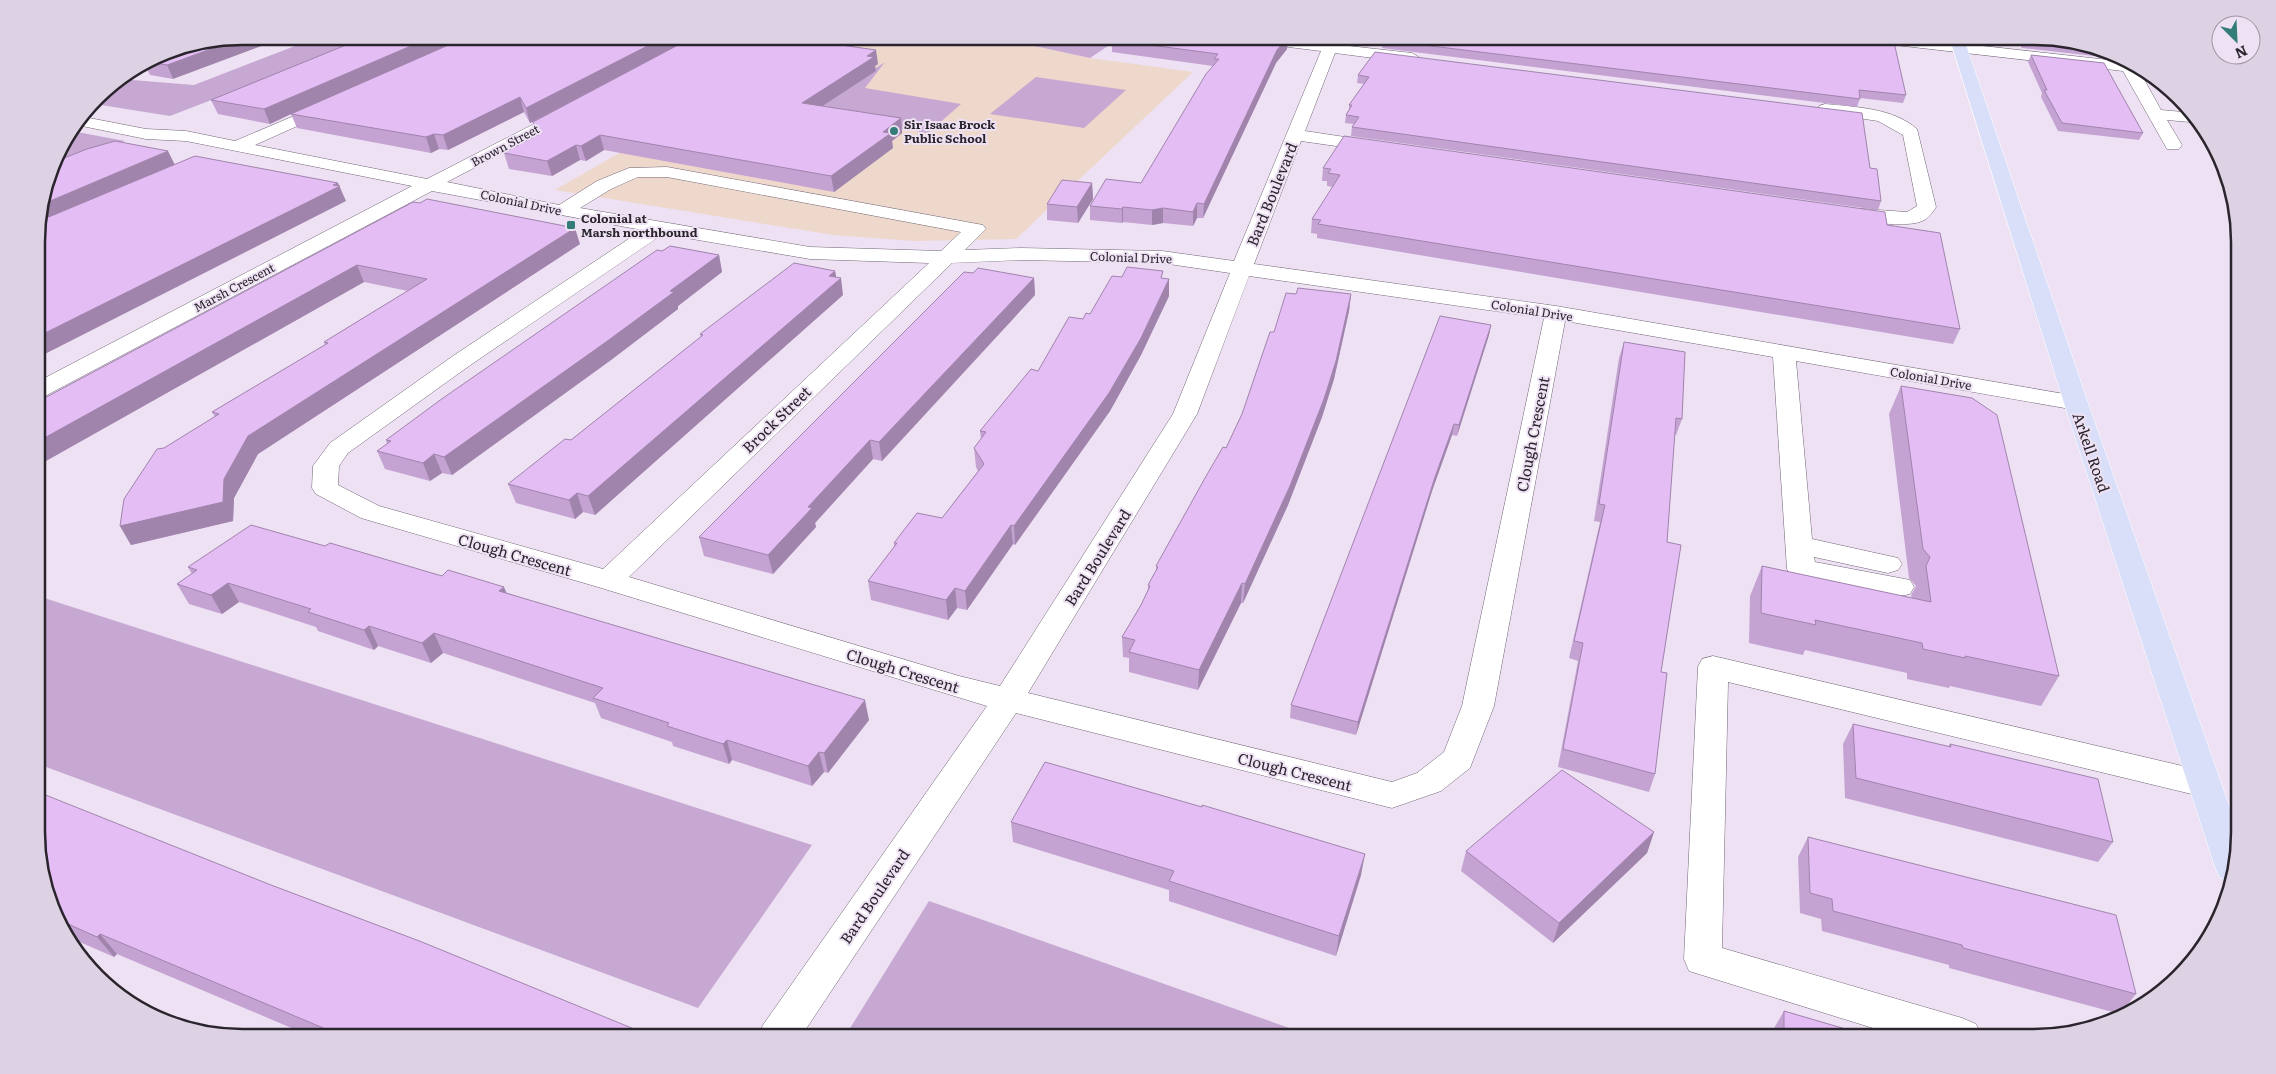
<svg xmlns="http://www.w3.org/2000/svg" width="2276" height="1074" viewBox="0 0 2276 1074" font-family="Literata,serif">
	<style>
		.education { fill: #eed7cb }
		.green { fill: #c6a8d2 }
		.lines { fill: none; stroke-linecap: round; stroke-linejoin: round }
		.minor-casing { stroke: #716676; stroke-width: 1 }
		.major-casing { stroke: #fff; stroke-width: 1 }
		.minor { fill: #fff; fill-rule: evenodd }
		.major { fill: #dadff9; fill-rule: evenodd }
		.wall { fill: #c4a3d3 }
		.shaded-wall { fill: #a084ac }
		.building { fill: #e4bdf5; stroke: #a084ac }
		.poi-dot { fill: #347c77; stroke: #ede1f3; stroke-width: 2 }
		.labels { text-anchor: middle; dominant-baseline: central; stroke-width: 4; stroke-linejoin: round; paint-order: stroke }
		.far-poi-label { font-size: 12px; font-weight: bold; fill: #2a252c; stroke: #ede1f3; text-anchor: start }
		.far-street-label { font-size: 12px; fill: #2a252c; stroke: #ede1f3 }
		.street-label { font-size: 15px; fill: #2a252c; stroke: #ede1f3 }
		.rim { fill: none; stroke: #2a252c; stroke-width: 2.5 }
	</style>
	<rect width="100%" height="100%" fill="#ede1f3"/>
	<path class="education" d="M823,36H989L1090,58L1193,72L1016,239L914,241L834,235L555,190Z"/>
	<g class="green">
		<path d="M321,36H377L170,116L101,105L98,98L107,87L120,79L194,85Z"/>
		<path d="M989,36H1123L1090,58Z"/>
		<path d="M885,62L865,88L961,104L928,133L806,114Z"/>
		<path d="M1036,77L1126,90L1084,128L990,114Z"/>
		<path d="M72,131L125,141L52,170L57,151Z"/>
		<path d="M37,596H38L812,845L698,1008L38,764Z"/>
		<path d="M929,901L1315,1037L844,1038Z"/>
	</g>
	<g class="lines">
		<g class="minor-casing">
			<g id="minor">
				<path d="M1225,36H1270L1326,43L1331,36H1346L1340,45L1412,53L1420,58L1412,63L1335,53L1305,131L1378,142L1384,143L1387,147L1384,151L1378,152L1301,141L1254,264L1556,306L2076,396L2084,398L2088,403L2084,408L2076,410L1796,361L1812,539L1898,558L1902,564L1898,570L1888,573L1814,557L1815,562L1910,580L1914,587L1910,594L1900,596L1801,578L1791,575L1787,569L1773,357L1565,321L1494,706L1470,768L1441,791L1392,808L1016,713L800,1038H757L763,1025L987,706L598,587L361,518L316,494L312,488L313,466L330,443L453,356L642,230L432,191L45,396L37,398V382L412,186L186,141L146,139L77,125L84,117L146,129L186,131L235,141L329,101L335,103L337,106L335,109L255,145L427,179L567,107L573,108L575,112L573,116L447,182L559,205L597,181L629,168L667,167L983,225L986,229L965,250L1021,248L1162,251L1234,261L1321,51L1232,40ZM638,177H667L961,232L941,251L810,247L580,208L611,189ZM663,234L810,259L929,263L603,569L379,506L338,485L339,466L348,453L469,366ZM1021,260L1162,263L1230,273L1173,414L1000,686L959,676L629,577L952,263ZM1249,276L1544,318L1462,706L1444,752L1417,773L1392,782L1028,693L1197,414Z"/>
				<path d="M1844,36H1893L2118,61L2116,58L2118,55L2146,71L2140,72L2161,110L2194,113L2201,123L2167,120L2182,145L2179,149H2167L2123,71L1851,40Z"/>
				<path d="M1825,104C1856,107 1893,108 1917,129L1936,207C1933,212 1928,219 1922,221C1909,228 1858,222 1842,218L1839,214L1842,210L1849,208L1907,212L1917,206L1903,135L1878,121L1819,112L1817,109L1819,106Z"/>
				<path d="M1713,656L2204,771L2216,775L2221,784L2216,793L2204,797L1728,682L1722,948L1962,1018L1976,1024L1982,1037H1902L1689,971L1684,959L1698,667L1702,659Z"/>
			</g>
		</g>
		<g class="major-casing">
			<path id="major" d="M1949,36H1963L2088,403L2239,834L2230,881L2220,878L2215,867L2064,403Z"/>
		</g>
		<use href="#minor" class="minor"/>
		<use href="#major" class="major"/>
	</g>
	<g class="wall">
		<path d="M1381,36H1874L1906,95L1903,103L1860,98L1857,107L1382,48L1383,42L1381,41Z"/>
		<path d="M2014,36H2034L2097,50L2094,56L2022,48Z"/>
		<path d="M1288,37L1287,49L1276,63L1203,218H1197L1193,226L1163,223L1152,225L1123,222L1122,223L1090,220V206L1141,183L1213,66L1112,52V40Z"/>
		<path d="M807,40L878,64L875,66L876,71L822,106L901,118L902,133L892,141L893,148L834,192L604,150L586,161L580,160L552,176L509,169L504,153L537,136L533,122L530,123L524,112L448,150L439,149L431,153L297,128L291,114L270,124L218,114L211,100L346,45Z"/>
		<path d="M163,52L173,79L150,75L146,67L140,66Z"/>
		<path d="M1375,52L1870,168L1881,201L1878,210L1351,136L1352,127L1354,124L1345,123L1346,115L1349,110V105L1364,84L1357,83L1358,75Z"/>
		<path d="M2031,55L2143,133L2139,140L2058,131L2041,97L2042,93L2028,62Z"/>
		<path d="M2177,96L2192,111L2186,110Z"/>
		<path d="M2199,119L2224,163L2227,175L2197,128L2196,124Z"/>
		<path d="M1323,168L1887,225L1960,329L1953,344L1317,238V234L1311,233L1312,219L1333,187L1327,186V181H1322Z"/>
		<path d="M1092,183L1093,199L1078,223L1047,220V204Z"/>
		<path d="M413,202L580,244L258,454L234,498L233,521L131,545L120,526L164,448L215,417L212,412L325,345L324,342L408,291L364,282L37,466V402Z"/>
		<path d="M662,251L719,255L722,272L678,306V309L611,360L452,475L442,473L430,481L385,469L377,451L387,444L386,440Z"/>
		<path d="M835,271L836,277L843,295L595,515L583,512L575,519L516,503L508,484L571,440L701,337L700,334Z"/>
		<path d="M973,273L1034,278L1035,295L882,461L873,459L815,523L816,527L773,574L704,556L699,537Z"/>
		<path d="M1122,277L1169,279V296L1141,355L1110,411L1015,545L1013,544L967,610L957,608L948,620L871,600L868,581L894,547V543L942,518L978,471L976,467L974,448L981,439L980,431L1038,371L1083,319L1090,314Z"/>
		<path d="M1296,294H1351L1349,311L1334,379L1322,417L1288,505L1243,603H1241L1198,690L1129,672V658L1123,657L1122,637L1141,605L1148,590V585L1156,571V566L1226,448L1242,414Z"/>
		<path d="M1491,325L1489,335L1457,436L1452,435L1432,491L1356,735L1290,718L1291,705Z"/>
		<path d="M1624,342L1682,419L1676,435H1674L1667,542L1655,774L1649,792L1558,767L1578,661L1569,658L1600,522L1594,521L1619,358Z"/>
		<path d="M1901,386L2059,676L2041,706L1950,686L1949,688L1907,679V673L1805,650L1803,655L1749,643L1750,596L1762,566L1912,598L1911,595L1916,586L1909,578L1889,414Z"/>
		<path d="M325,546L442,576L507,593L869,720L828,773L824,772L812,786L732,760L729,764L673,746L672,742L601,718L595,703L443,653L431,663L378,646L374,650L318,631L316,627L239,602L222,614L189,604L177,584L192,574L188,567Z"/>
		<path d="M1853,724L1948,747L1950,744L2113,842L2098,862L1845,798L1843,744Z"/>
		<path d="M1011,822L1361,875L1336,956L1169,901V890L1013,842Z"/>
		<path d="M1654,832L1647,853L1553,943L1461,871L1466,851Z"/>
		<path d="M1808,837L2136,994L2120,1014L1949,968V965L1822,931L1821,919L1800,913L1798,857Z"/>
		<path d="M52,911L656,1038H315L117,954L114,957L66,936Z"/>
		<path d="M1784,1011L1873,1037H1762L1766,1031L1773,1033V1030Z"/>
	</g>
	<g class="shaded-wall">
		<path d="M246,36H288L173,79L167,65Z"/>
		<path d="M434,36H470L291,114L270,124L264,109Z"/>
		<path d="M667,36H695L530,123L526,108Z"/>
		<path d="M793,36H812L793,52L791,38Z"/>
		<path d="M1288,37L1287,49L1276,63L1203,218L1204,204L1277,50Z"/>
		<path d="M876,50L878,64L875,66L876,71L804,118L802,103L867,56Z"/>
		<path d="M520,97L524,112L448,150L443,135Z"/>
		<path d="M901,118L902,133L892,141L893,148L834,192L831,176L883,132Z"/>
		<path d="M434,134L439,149L431,153L426,137Z"/>
		<path d="M600,135L604,150L586,161L581,146Z"/>
		<path d="M576,145L580,160L552,176L547,161Z"/>
		<path d="M168,151L175,165L38,225L43,204Z"/>
		<path d="M338,183L346,201L37,358V337Z"/>
		<path d="M1092,183L1093,199L1078,223L1077,207Z"/>
		<path d="M1197,203V218L1193,226V212Z"/>
		<path d="M1123,207V222L1122,223V209Z"/>
		<path d="M1163,208V223L1152,225V210Z"/>
		<path d="M575,228L580,244L258,454L234,498L233,521L131,545L120,526L224,479L248,436Z"/>
		<path d="M719,255L722,272L678,306V309L611,360L452,475L444,457Z"/>
		<path d="M357,265L364,282L37,466V442Z"/>
		<path d="M835,271L837,282L841,278L843,295L595,515L588,496Z"/>
		<path d="M1034,278L1035,295L882,461L879,442Z"/>
		<path d="M1169,279V296L1141,355L1110,411L1015,545L1014,526Z"/>
		<path d="M1351,294L1349,311L1334,379L1322,417L1288,505L1243,603L1245,584Z"/>
		<path d="M1491,325L1489,335L1457,436L1459,425Z"/>
		<path d="M1454,424L1452,435L1432,491L1356,735L1358,722L1434,480Z"/>
		<path d="M870,440L873,459L815,523L816,527L773,574L768,555L808,507Z"/>
		<path d="M434,454L442,473L430,481L423,463Z"/>
		<path d="M577,493L583,512L575,519L569,500Z"/>
		<path d="M1011,525L1013,544L967,610L965,591Z"/>
		<path d="M228,583L239,602L222,614L211,595Z"/>
		<path d="M1242,583L1241,603L1198,690L1199,670Z"/>
		<path d="M504,587L512,606L499,591Z"/>
		<path d="M955,588L957,608L948,620L946,600Z"/>
		<path d="M369,626L378,646L374,650L364,630Z"/>
		<path d="M434,633L443,653L431,663L422,643Z"/>
		<path d="M865,700L869,720L828,773L824,753Z"/>
		<path d="M727,740L732,760L729,764L723,744Z"/>
		<path d="M819,752L824,772L812,786L808,766Z"/>
		<path d="M1654,832L1647,853L1553,943L1559,923Z"/>
		<path d="M1365,854L1361,875L1336,956L1339,936Z"/>
		<path d="M100,934L117,954L114,957L97,937Z"/>
	</g>
	<g class="building">
		<path d="M242,36H246L167,65L147,62L163,52Z"/>
		<path d="M342,36H434L264,109L211,100L346,45Z"/>
		<path d="M469,36H667L526,108L520,97L443,135L434,134L426,137L291,114Z"/>
		<path d="M695,36H793L791,38L876,50L867,56L874,57L802,103L901,118L883,132L891,133L831,176L600,135L581,146L576,145L547,161L504,153L539,134L533,122Z"/>
		<path d="M1116,36H1281L1288,37L1277,50L1204,204L1197,203L1193,212L1163,208L1152,210L1123,207L1122,209L1090,206L1106,179L1141,183L1206,74L1219,59H1214L1218,54L1112,40Z"/>
		<path d="M1386,36H1874L1893,38L1906,95L1859,90L1860,99L1383,40Z"/>
		<path d="M2021,36H2034L2096,49L2097,50L2025,42Z"/>
		<path d="M1375,52L1862,113L1870,168L1877,169L1881,201L1352,127L1359,117L1346,115L1352,105H1349L1369,77L1358,75Z"/>
		<path d="M2031,55L2104,63L2143,133L2062,123L2044,90H2047Z"/>
		<path d="M1344,136L1885,212L1887,225L1940,233L1960,329L1318,224L1321,220L1312,219L1340,175L1328,173L1331,169L1323,168Z"/>
		<path d="M115,141L168,151L43,204L54,162L87,149Z"/>
		<path d="M195,156L338,183L333,185L340,186L37,337V228L39,221Z"/>
		<path d="M1062,180L1092,183L1077,207L1047,204Z"/>
		<path d="M427,199L575,228L248,436L224,479L223,502L120,526L124,499L157,449L164,448L219,414L212,412L328,343L324,342L427,279L357,265L37,442V402L413,202L420,203Z"/>
		<path d="M670,246L719,255L670,291L674,292L606,342L444,457L434,454L423,463L377,451L391,441L386,440L443,398L657,250L662,251Z"/>
		<path d="M794,263L835,271L829,276L841,278L588,496L577,493L569,500L508,484L565,439L571,440L703,335L700,334Z"/>
		<path d="M1127,267L1163,271L1161,278L1169,279L1141,338L1109,393L1014,526L1011,525L965,591L955,588L946,600L868,581L897,543H894L917,513L942,518L984,464L974,448L986,432L980,431L1031,369L1038,371L1069,317L1083,319L1086,313L1090,314L1112,276L1122,277Z"/>
		<path d="M978,268L1034,278L879,442L870,440L808,507L812,508L768,555L699,537L964,272L973,273Z"/>
		<path d="M1298,288L1351,294L1336,361L1324,399L1290,486L1245,584L1242,583L1199,670L1129,652L1135,640L1122,637L1141,605L1150,586L1148,585L1158,567L1156,566L1205,478L1223,447L1226,448L1242,414L1270,332H1274L1286,293L1296,294Z"/>
		<path d="M1440,316L1491,325L1459,425L1454,424L1434,480L1358,722L1291,705Z"/>
		<path d="M1624,342L1685,352L1682,419L1676,418L1667,542L1681,545L1661,672L1667,673L1655,774L1563,749L1583,643L1574,641L1605,505L1599,504Z"/>
		<path d="M1901,386L1972,398L1997,415L2059,676L1965,656V658L1923,649L1922,643L1815,620L1816,625L1761,613L1762,566L1931,602L1926,566L1930,557L1923,549Z"/>
		<path d="M251,525L325,546L330,543L442,576L448,570L504,587L499,591L865,700L824,753L819,752L808,766L727,740L723,744L667,726L669,723L593,698L603,688L434,633L422,643L369,626L364,630L308,612L311,609L228,583L211,595L177,584L197,570L188,567Z"/>
		<path d="M1853,724L1951,747L1950,744L2098,779L2113,842L1856,778Z"/>
		<path d="M1045,762L1202,807V805L1365,854L1339,936L1169,881L1174,871L1011,822Z"/>
		<path d="M1562,770L1654,832L1559,923L1466,851Z"/>
		<path d="M38,792L271,885L422,942L656,1038H347L100,934L97,937L57,919L52,911L38,859Z"/>
		<path d="M1808,837L2116,915L2136,994L1963,948L1962,945L1833,911L1832,899L1810,893Z"/>
		<path d="M1784,1011L1873,1037H1766V1031L1784,1036Z"/>
	</g>
	<g class="poi-dot">
		<circle cx="894" cy="131" r="5"/>
		<rect x="566" y="220" width="10" height="10" rx="2.5"/>
	</g>
	<g class="labels">
		<g class="far-poi-label">
			<text x="904" y="124">Sir Isaac Brock<tspan x="904" dy="14">Public School</tspan></text>
			<text x="581" y="218">Colonial at<tspan x="581" dy="14">Marsh northbound</tspan></text>
		</g>
		<g class="far-street-label">
			<text transform="translate(505 145) rotate(-28)">Brown Street</text>
			<text transform="translate(521 202) rotate(12)">Colonial Drive</text>
			<text transform="translate(1131 257) rotate(2)">Colonial Drive</text>
			<text transform="translate(234 287) rotate(-28)">Marsh Crescent</text>
			<text transform="translate(1532 310) rotate(9)">Colonial Drive</text>
			<text transform="translate(1931 378) rotate(10)">Colonial Drive</text>
		</g>
		<g class="street-label">
			<text transform="translate(1271 194) rotate(-68)">Bard Boulevard</text>
			<text transform="translate(776 419) rotate(-44)">Brock Street</text>
			<text transform="translate(1532 434) rotate(-79)">Clough Crescent</text>
			<text transform="translate(2092 452) rotate(71)">Arkell Road</text>
			<text transform="translate(515 554) rotate(16)">Clough Crescent</text>
			<text transform="translate(1097 557) rotate(-58)">Bard Boulevard</text>
			<text transform="translate(903 670) rotate(17)">Clough Crescent</text>
			<text transform="translate(1295 771) rotate(14)">Clough Crescent</text>
			<text transform="translate(874 896) rotate(-56)">Bard Boulevard</text>
		</g>
	</g>
	<path d="M0 0H2276V1074H0ZM242 45H2034A197 197 0 0 1 2231 242V832A197 197 0 0 1 2034 1029H242A197 197 0 0 1 45 832V242A197 197 0 0 1 242 45Z" fill="#ddd2e3" fill-rule="evenodd"/>
	<path class="rim" d="M242 45H2034A197 197 0 0 1 2231 242V832A197 197 0 0 1 2034 1029H242A197 197 0 0 1 45 832V242A197 197 0 0 1 242 45Z"/>
	<g transform="translate(2236 40) rotate(156)"><circle r="24" fill="#ede1f3" stroke="#9f96a3"/>
	<path d="M0-4L9 19L0 12L-9 19Z" fill="#347c77"/>
	<text y="-8" font-size="14" font-weight="bold" text-anchor="middle" fill="#2a252c">N</text>
	</g>
</svg>
